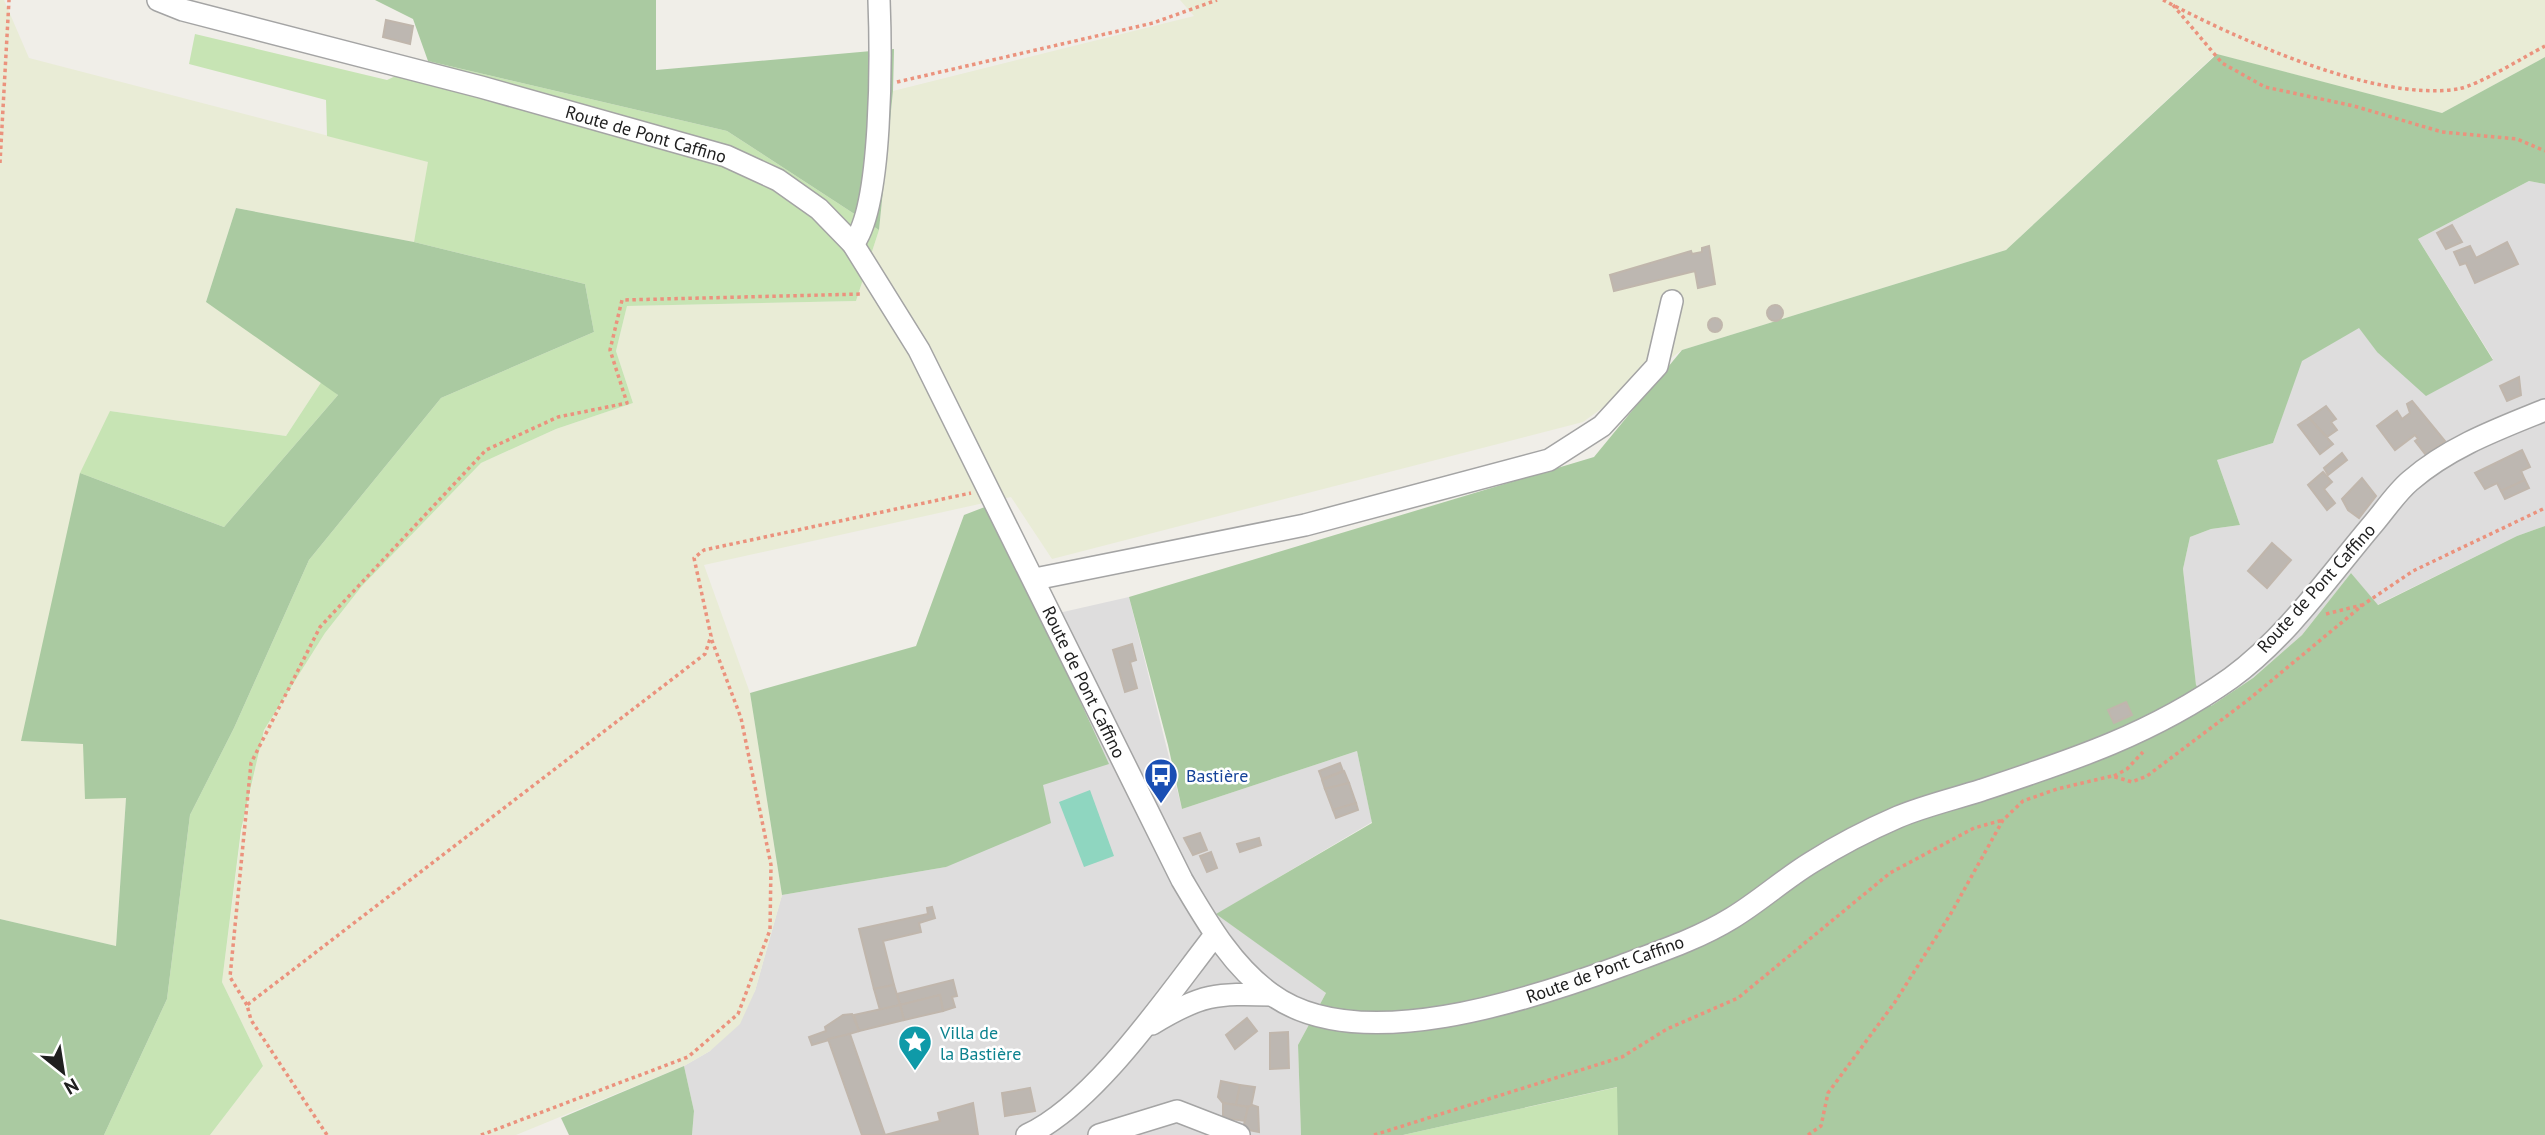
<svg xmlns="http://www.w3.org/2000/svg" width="2545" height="1135" viewBox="0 0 2545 1135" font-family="'PT Sans',sans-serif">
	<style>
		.residential { fill: #dedddd }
		.farmland { fill: #e9ecd6 }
		.grass { fill: #c7e4b4 }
		.forest { fill: #aacaa1 }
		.pitch { fill: #8fd6c0 }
		.building { fill: #bdb7b1; stroke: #c0b6ac; stroke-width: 2 }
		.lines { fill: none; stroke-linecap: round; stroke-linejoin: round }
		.minor-casing { stroke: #a4a4a4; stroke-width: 24 }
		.path { stroke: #eb927d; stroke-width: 3.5; stroke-dasharray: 3.5 3.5; stroke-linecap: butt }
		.minor { stroke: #fff; stroke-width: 21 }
		.labels { text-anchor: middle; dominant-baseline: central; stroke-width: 5; stroke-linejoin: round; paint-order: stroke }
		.street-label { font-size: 18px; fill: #202020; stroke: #fff }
		.transit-label { font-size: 18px; fill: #164399; stroke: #fff; text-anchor: start }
		.culture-label { font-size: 18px; fill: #0d838f; stroke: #fff; text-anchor: start }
	</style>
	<rect width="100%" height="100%" fill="#f0eee8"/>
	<g class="residential">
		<path d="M2529,181L2545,184V526L2517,536L2377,605L2351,573L2302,635L2253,678L2211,706L2196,686L2183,569L2190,537L2211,529L2240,525L2217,460L2273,443L2301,361L2359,327L2377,352L2493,359L2418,239Z"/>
		<path d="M1129,597L1182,809L1357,751L1372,822L1217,914L1326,993L1298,1045L1301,1135H692L694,1111L684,1066L710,1051L755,991L782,895L946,867L1042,785L1041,617Z"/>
	</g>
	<g class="farmland">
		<path d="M0,0H4L29,58L429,162L414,242L236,208L206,302L322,381L286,436L110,411L21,741L83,744L126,798L116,946L0,919Z"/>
		<path d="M1180,0H2545V57L2442,113L2216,54L2006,250L1682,350L1583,422L1052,559L1011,497L704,565L750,693L782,895L755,991L740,1024L710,1051L684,1066L516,1135H210L263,1066L222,982L242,828L264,730L325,633L362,586L481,463L556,429L633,403L616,351L627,306L856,301L879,230L893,91L1194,16Z"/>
	</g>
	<g class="grass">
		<path d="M195,34L387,80L428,61L727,131L879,230L856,301L627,306L616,351L633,403L556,429L481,463L362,586L325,633L264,730L241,830L222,982L263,1066L210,1135H104L167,999L190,815L234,728L309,560L441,398L594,332L585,284L414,242L428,162L327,136L326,100L189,64Z"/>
		<path d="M322,381L338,395L224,527L80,473L110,411L286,436Z"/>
		<path d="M1618,1087V1135H1403Z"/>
	</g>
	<g class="forest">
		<path d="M375,0H656V70L894,49L893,91L879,230L727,131L428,61L413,19Z"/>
		<path d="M2217,54L2442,113L2545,57V184L2529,181L2418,239L2493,360L2426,396L2377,352L2359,328L2302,361L2273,443L2217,460L2240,525L2211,529L2190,537L2183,569L2196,685L2211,706L2253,678L2302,635L2351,573L2378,605L2517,536L2545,526V1135H1618L1617,1087L1403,1135H1301L1298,1045L1326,993L1216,914L1372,823L1357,751L1182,809L1168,745L1129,597L1594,457L1682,350L2006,250Z"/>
		<path d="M236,208L414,242L585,284L594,332L441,398L309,560L234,728L190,815L167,999L104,1135H0V919L116,946L126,798L85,799L83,744L21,741L80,473L224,527L338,395L206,302Z"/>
		<path d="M990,505L1109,764L1043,785L1051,823L946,867L782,895L750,693L916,646L964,515Z"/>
		<path d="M684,1066L694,1111L692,1135H569L561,1118Z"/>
	</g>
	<path class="pitch" d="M1090,790L1114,856L1084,867L1059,802Z"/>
	<g class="building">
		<path d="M386,20L413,26L410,44L383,37Z"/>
		<path d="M2452,225L2462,242L2446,249L2437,233Z"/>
		<path d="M2507,242L2518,264L2475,283L2466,263L2460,265L2454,252L2470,246L2476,258Z"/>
		<path d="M1709,246L1715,284L1698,288L1695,271L1614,291L1610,275L1691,251L1692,254L1702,252V248Z"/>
		<circle cx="1775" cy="313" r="8"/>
		<circle cx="1715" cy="325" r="7"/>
		<path d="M2519,377L2521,395L2507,401L2500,386Z"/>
		<path d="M2412,401L2445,441L2426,455L2415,441L2418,439L2415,435L2395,450L2377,426L2397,411L2402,419L2410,413L2407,404Z"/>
		<path d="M2326,406L2336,419L2331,422L2337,430L2327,437L2309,418Z"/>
		<path d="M2309,418L2333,444L2320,454L2298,425Z"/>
		<path d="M2522,450L2530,467L2521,471L2525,480L2501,491L2497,483L2485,489L2475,473Z"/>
		<path d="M2342,453L2347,460L2328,475L2324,468Z"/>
		<path d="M2323,472L2332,482L2324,489L2335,503L2327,510L2308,485Z"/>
		<path d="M2362,478L2376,496L2359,518L2348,510L2342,499Z"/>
		<path d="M2525,480L2529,488L2505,499L2501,491Z"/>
		<path d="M2272,543L2291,560L2267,588L2248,571Z"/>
		<path d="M1132,644L1136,660L1130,662L1137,688L1125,692L1113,650Z"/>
		<path d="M2126,702L2132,715L2114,723L2108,710Z"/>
		<path d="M1340,763L1343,771L1322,779L1319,771Z"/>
		<path d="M1344,771L1349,783L1325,789L1322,780Z"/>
		<path d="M1349,783L1356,803L1333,810L1325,789Z"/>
		<path d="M1356,803L1358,810L1336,818L1333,810Z"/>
		<path d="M1200,833L1207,850L1193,855L1184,838Z"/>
		<path d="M1259,838L1261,845L1240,852L1237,844Z"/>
		<path d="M1211,852L1217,868L1207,872L1200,856Z"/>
		<path d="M932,907L935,918L919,923L921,932L883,941L894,985L874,989L859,929L928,914L927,908Z"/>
		<path d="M953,980L957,996L952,997L955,1007L943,1011L940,995L900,1005L897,994Z"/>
		<path d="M894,985L900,1005L880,1010L874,989Z"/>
		<path d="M940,995L943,1011L904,1020L900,1005Z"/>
		<path d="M900,1005L904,1020L859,1031L854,1015Z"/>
		<path d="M852,1014L859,1031L812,1045L809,1037L826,1031L825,1027L843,1015Z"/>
		<path d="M1247,1018L1257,1031L1235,1049L1226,1035Z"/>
		<path d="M1288,1032L1289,1068L1270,1069V1033Z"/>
		<path d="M850,1034L885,1135H862L828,1039Z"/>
		<path d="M1221,1081L1240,1085L1236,1105L1223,1103L1218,1097Z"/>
		<path d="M1240,1085L1255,1087L1251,1107L1236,1105Z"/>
		<path d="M1030,1088L1035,1111L1005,1116L1002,1093Z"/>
		<path d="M973,1103L978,1135H885L940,1121L938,1113Z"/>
		<path d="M1223,1103L1248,1107L1245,1121L1223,1118Z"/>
		<path d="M1252,1105L1258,1107L1259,1132L1243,1129L1248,1107Z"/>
	</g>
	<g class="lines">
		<g class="minor-casing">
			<g id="minor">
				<path d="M158,0L183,10L481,87L726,156L778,180L819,209L853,244L919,350L1182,880C1207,922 1231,965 1271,994C1358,1058 1531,999 1621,966C1658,952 1698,939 1732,918C1760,901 1784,879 1812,862C1839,845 1868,830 1898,817C1924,806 1954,799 1982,790C2073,760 2152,734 2231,678C2287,637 2329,576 2373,524C2385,510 2396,493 2410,481C2449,447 2498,429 2545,410"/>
				<path d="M853,244C883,207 881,51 879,0"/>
				<path d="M1035,579L1305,525L1549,460L1602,426L1657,366L1672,301"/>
				<path d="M1152,1024C1201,994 1216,993 1272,995"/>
				<path d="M1027,1135C1095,1104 1168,995 1215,935"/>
				<path d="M1099,1135L1177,1111L1239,1135"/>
			</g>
		</g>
		<g class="path">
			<path d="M2163,0C2238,39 2374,102 2458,89C2479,85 2524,57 2545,46"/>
			<path d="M2173,5L2222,63L2265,87L2354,106L2442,132L2517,139L2545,151"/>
			<path d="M897,82L1153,23L1217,0"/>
			<path d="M0,163L9,0"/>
			<path d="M2326,614L2362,605"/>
			<path d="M2114,776L2127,769L2143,752"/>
			<path d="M247,1005L230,977L251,763L320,627L486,450L558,417L627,403L610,350L622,300L863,294"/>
			<path d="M327,1135L251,1020L247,1005L705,654L711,636L694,558L704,550L971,493"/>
			<path d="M481,1135L688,1057L738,1014L770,930L771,865L741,718L711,638"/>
			<path d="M1374,1135L1622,1057L1667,1029L1738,998L1890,873L1974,828L2003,820"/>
			<path d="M1808,1135L1821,1126L1828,1093L1895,1002L1950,915L2003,820L2023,801L2057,789L2112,776L2132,782L2147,776L2248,700L2364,604L2413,571L2545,508"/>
		</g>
		<use href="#minor" class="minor"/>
	</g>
	<defs>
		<g id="bus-pin" transform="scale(1.75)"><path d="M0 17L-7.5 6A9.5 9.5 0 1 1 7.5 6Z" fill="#1a4fb4" stroke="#fff"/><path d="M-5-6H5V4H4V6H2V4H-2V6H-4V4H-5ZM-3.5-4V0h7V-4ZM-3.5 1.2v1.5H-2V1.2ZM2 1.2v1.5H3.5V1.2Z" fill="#fff"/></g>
		<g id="sight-pin" transform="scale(1.75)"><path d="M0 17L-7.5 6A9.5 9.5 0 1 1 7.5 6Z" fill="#0f9aa8" stroke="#fff"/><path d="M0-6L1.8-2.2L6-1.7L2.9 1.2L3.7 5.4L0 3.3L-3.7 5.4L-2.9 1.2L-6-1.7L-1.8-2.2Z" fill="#fff"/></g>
	</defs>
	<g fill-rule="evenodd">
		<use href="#bus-pin" x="1161" y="775"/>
		<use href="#sight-pin" x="915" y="1042"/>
	</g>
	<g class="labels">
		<g class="street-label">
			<text transform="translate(646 134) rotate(16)">Route de Pont Caffino</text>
			<text transform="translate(2316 588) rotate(-48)">Route de Pont Caffino</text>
			<text transform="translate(1084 682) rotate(64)">Route de Pont Caffino</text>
			<text transform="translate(1605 969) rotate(-20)">Route de Pont Caffino</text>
		</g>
		<g class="transit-label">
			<text x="1186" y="775">Bastière</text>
		</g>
		<g class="culture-label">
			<text x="940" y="1032">Villa de<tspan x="940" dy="21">la Bastière</tspan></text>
		</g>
	</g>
	<g transform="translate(63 1072) rotate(150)" stroke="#ffffff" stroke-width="5" paint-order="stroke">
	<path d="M0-5L12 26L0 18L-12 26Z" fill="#202020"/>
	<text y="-10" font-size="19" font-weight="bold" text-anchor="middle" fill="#202020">N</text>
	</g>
</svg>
